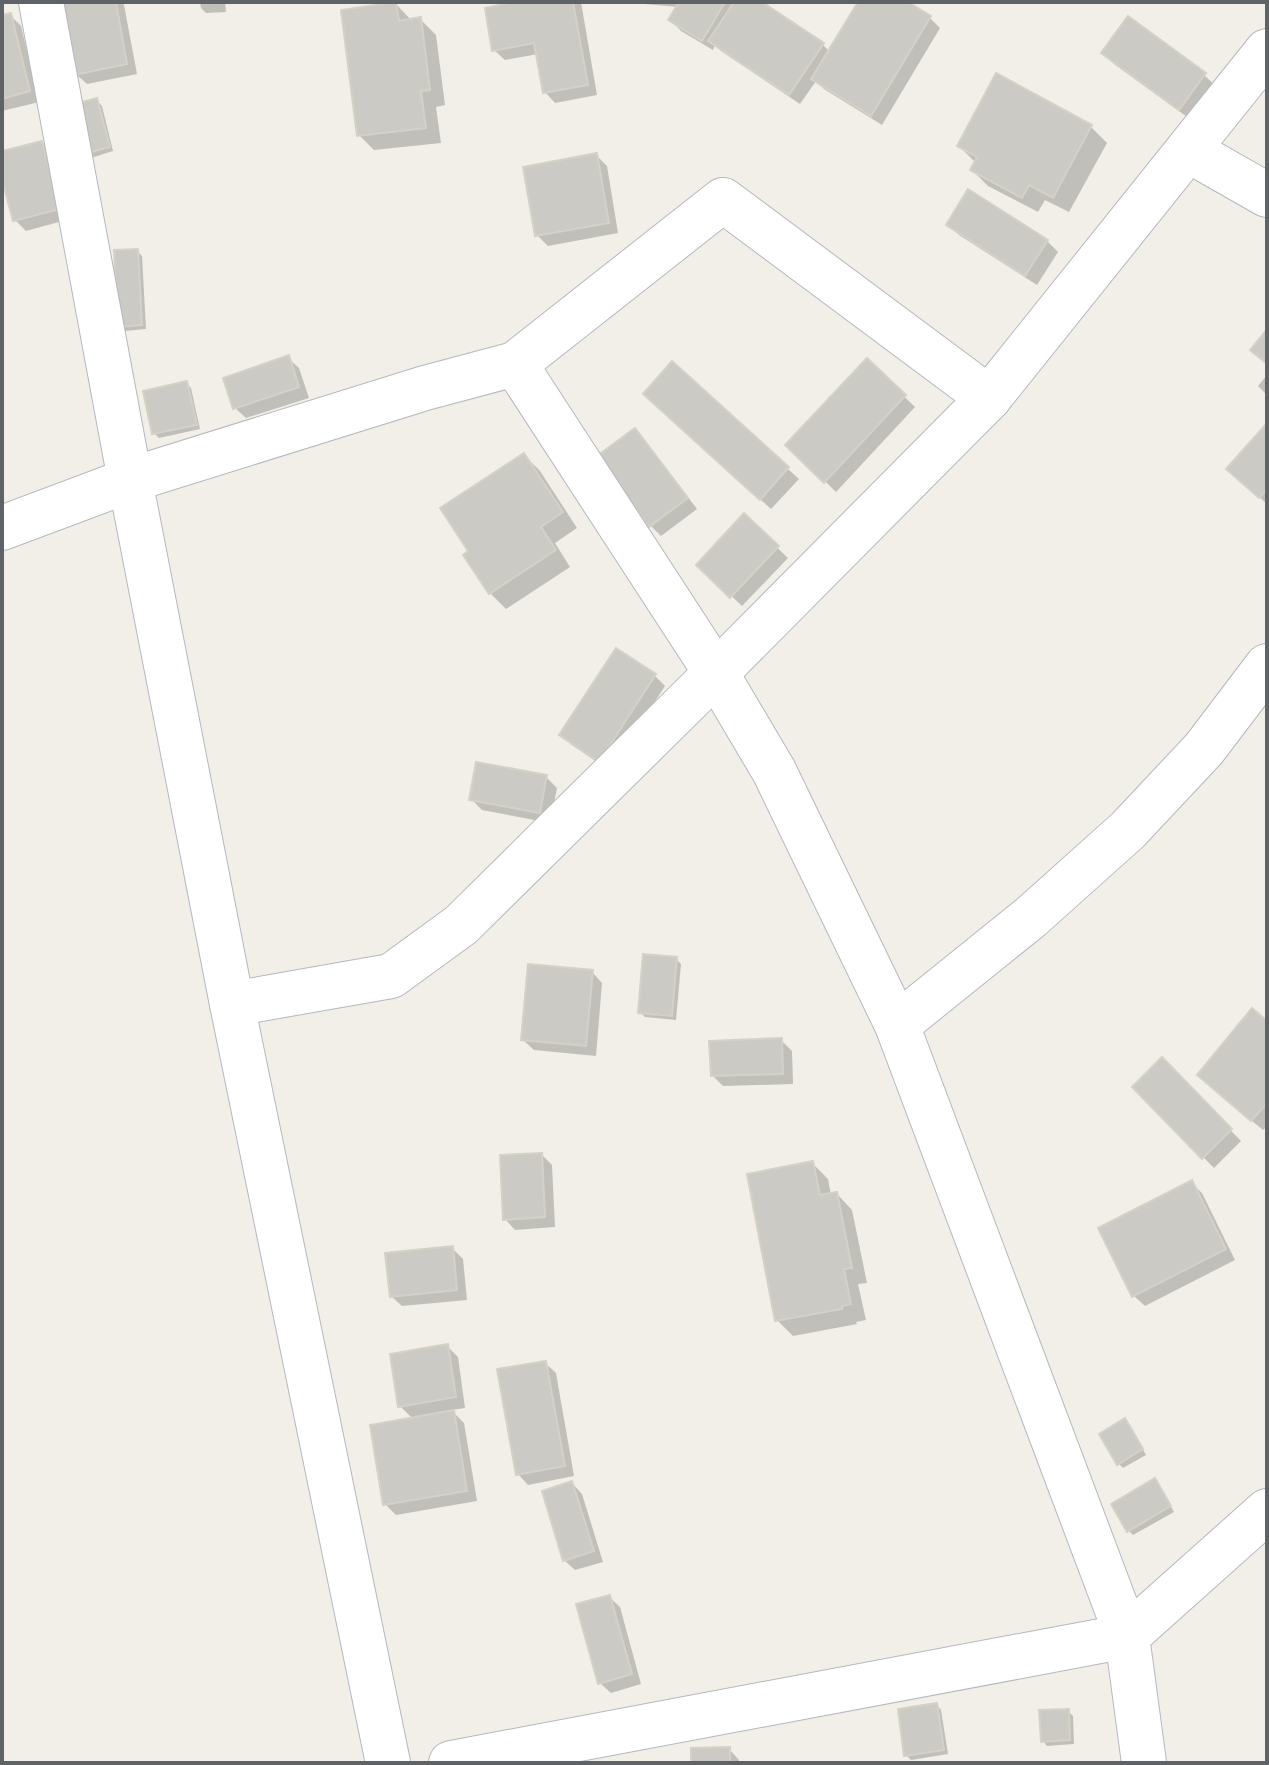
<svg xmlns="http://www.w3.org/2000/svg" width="1269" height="1765" viewBox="0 0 1269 1765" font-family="'Fira Sans Condensed',sans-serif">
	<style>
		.shadow { fill: #0003 }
		.building { fill: #cccac5; stroke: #d6d1c6; stroke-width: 2 }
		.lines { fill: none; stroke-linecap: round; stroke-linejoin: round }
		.street-casing { stroke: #b5b8bc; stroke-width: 46 }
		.street { stroke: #fff; stroke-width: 44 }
	</style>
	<rect width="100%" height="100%" fill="#f1efe8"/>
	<g class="shadow">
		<path d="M71,2H121L124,5L137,74L87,84L76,74Z"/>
		<path d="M200,2H225L226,12L206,13L201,8Z"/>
		<path d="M525,2H581L597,95L555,103L545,92L538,54L505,60L494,50Z"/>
		<path d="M642,2H759L822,44L830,52L861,2H904L930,18L940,28L882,125L824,89L816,81L800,104L721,51L715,45L713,50L681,31L671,20L679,7L644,4Z"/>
		<path d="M396,4L412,21L420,19L436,35L445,105L436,107L441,143L374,150L359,135Z"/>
		<path d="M10,15L21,26L39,102L2,111V17Z"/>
		<path d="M1103,53L1204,75L1215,85L1190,119L1114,64Z"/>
		<path d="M997,76L1091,127L1107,143L1069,212L1045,200L1038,212L988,186L972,170L976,163L959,146Z"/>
		<path d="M97,101L102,106L113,151L91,158Z"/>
		<path d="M41,143L52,154L70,219L26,231L15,220L2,171V153Z"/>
		<path d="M596,155L607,166L618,233L548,246L537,235Z"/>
		<path d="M949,224L1047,241L1058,252L1037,285L959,235Z"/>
		<path d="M137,251L142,256L146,329L125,331L120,326Z"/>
		<path d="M288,358L299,368L309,398L246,418L235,408Z"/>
		<path d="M867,361L915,407L836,492L788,445Z"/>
		<path d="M672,364L799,479L771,509L656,405Z"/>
		<path d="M1267,375V395L1258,386Z"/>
		<path d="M186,383L191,388L200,429L159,438L154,433Z"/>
		<path d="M1267,427V504L1240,480Z"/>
		<path d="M635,430L645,441L697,509L661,536L651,526L600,457Z"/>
		<path d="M524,455L540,471L577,528L555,543L570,567L506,609L490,593Z"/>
		<path d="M744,516L788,558L742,606L699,565Z"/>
		<path d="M655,676L665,686L610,771L572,745L561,735Z"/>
		<path d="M546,777L557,788L550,823L482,810L471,799Z"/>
		<path d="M676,959L681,964L676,1020L645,1017L640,1012Z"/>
		<path d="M592,972L602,983L596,1056L534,1050L523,1040Z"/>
		<path d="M1267,1024V1126L1263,1130L1210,1086Z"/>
		<path d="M781,1040L792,1051L793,1084L723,1086L712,1075Z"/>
		<path d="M1162,1060L1241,1141L1214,1168L1134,1087Z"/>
		<path d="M542,1155L552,1165L555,1227L515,1230L505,1219Z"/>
		<path d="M812,1163L828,1179L831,1195L837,1194L852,1210L867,1283L858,1284L866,1320L856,1322L857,1324L793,1336L777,1320Z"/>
		<path d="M1191,1183L1202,1193L1235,1260L1145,1306L1134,1296Z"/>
		<path d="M452,1248L463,1259L467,1300L402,1306L391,1296Z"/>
		<path d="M447,1346L458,1357L465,1408L451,1410L464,1423L477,1501L396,1515L385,1504L413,1419L400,1406Z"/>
		<path d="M545,1363L556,1373L574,1476L528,1485L518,1474Z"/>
		<path d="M1125,1421L1129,1425L1146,1455L1123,1468L1119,1464Z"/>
		<path d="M1155,1481L1159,1486L1174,1512L1133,1535L1128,1530Z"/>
		<path d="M572,1483L582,1494L603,1562L575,1570L564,1560Z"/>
		<path d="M609,1597L620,1607L641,1684L611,1693L600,1683Z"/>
		<path d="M937,1705L941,1710L948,1754L911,1760L906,1755Z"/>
		<path d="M1068,1711L1073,1716L1074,1744L1047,1746L1043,1741Z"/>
		<path d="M729,1749L739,1760V1763H693Z"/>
	</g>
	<g class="building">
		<path d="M61,2H116L127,64L74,75Z"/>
		<path d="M396,2L399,21L421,17L430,90L421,91L426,128L357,136L341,10Z"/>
		<path d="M514,2H573L588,85L543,93L534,43L492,51L485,8Z"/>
		<path d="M679,2H725L702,41L668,20Z"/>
		<path d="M734,2H762L824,43L789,95L708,41Z"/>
		<path d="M858,2H908L931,16L871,116L811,79Z"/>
		<path d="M11,13L30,91L2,99V15Z"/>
		<path d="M1128,16L1206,73L1179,110L1101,53Z"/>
		<path d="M996,73L1092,125L1053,198L1029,185L1022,198L970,170L977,157L957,146Z"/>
		<path d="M97,98L110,147L84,154L72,105Z"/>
		<path d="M42,141L60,209L13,221L2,179V151Z"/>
		<path d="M597,153L609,223L535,236L523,167Z"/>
		<path d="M968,189L1048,240L1025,276L946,225Z"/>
		<path d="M138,249L142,325L118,327L114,250Z"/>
		<path d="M1267,329V364L1250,350Z"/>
		<path d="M289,355L299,387L233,409L223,378Z"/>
		<path d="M867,358L906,395L824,483L785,445Z"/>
		<path d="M672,361L789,467L760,500L643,394Z"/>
		<path d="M187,381L197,425L152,434L143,391Z"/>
		<path d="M1267,423V490L1259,498L1226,469Z"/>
		<path d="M635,428L688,498L649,527L597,456Z"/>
		<path d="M524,453L563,512L541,527L556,550L489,594L463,555L468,551L440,508Z"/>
		<path d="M744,513L779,546L730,598L696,565Z"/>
		<path d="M616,648L656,674L599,762L559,735Z"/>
		<path d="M476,762L547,775L540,813L469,800Z"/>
		<path d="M643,954L677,957L672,1016L638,1013Z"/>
		<path d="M528,964L593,970L586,1046L521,1040Z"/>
		<path d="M1252,1008L1267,1021V1103L1251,1121L1197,1075Z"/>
		<path d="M782,1038L783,1074L711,1076L709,1041Z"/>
		<path d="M1162,1057L1232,1129L1202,1159L1132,1087Z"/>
		<path d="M542,1153L545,1217L503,1220L500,1155Z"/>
		<path d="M813,1161L820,1195L837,1192L852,1268L844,1269L851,1304L842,1306V1309L775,1321L747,1174Z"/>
		<path d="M1192,1180L1226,1249L1132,1297L1098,1228Z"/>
		<path d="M453,1246L457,1290L390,1297L385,1253Z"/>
		<path d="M448,1344L456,1397L398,1407L390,1354Z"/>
		<path d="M546,1361L565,1466L516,1475L497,1369Z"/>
		<path d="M454,1410L467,1491L383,1505L370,1425Z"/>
		<path d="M1125,1418L1143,1449L1117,1465L1099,1434Z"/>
		<path d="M1155,1478L1171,1506L1127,1532L1111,1504Z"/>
		<path d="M572,1481L594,1551L563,1561L542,1491Z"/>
		<path d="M610,1595L632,1674L598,1684L576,1604Z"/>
		<path d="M937,1703L944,1750L904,1756L898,1709Z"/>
		<path d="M1069,1709L1070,1740L1041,1742L1039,1710Z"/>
		<path d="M730,1747V1763H691V1748Z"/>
	</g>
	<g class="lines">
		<g class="street-casing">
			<g id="street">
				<path d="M41,2L130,480L232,1004L388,1763"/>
				<path d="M1188,150L1267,195"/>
				<path d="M515,364L716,673L774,771L897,1025L1127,1636L1144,1763"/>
				<path d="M2,528L130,480L425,388L515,364L723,200L989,398"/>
				<path d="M232,1004L391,976L461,925L716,673L989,398L1267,51"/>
				<path d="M897,1025L1031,917L1128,830L1204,749L1267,666"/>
				<path d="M451,1763L1127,1636L1267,1511"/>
			</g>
		</g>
		<use href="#street" class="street"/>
	</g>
	<rect width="1269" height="1765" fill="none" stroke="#5f6368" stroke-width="8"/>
</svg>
